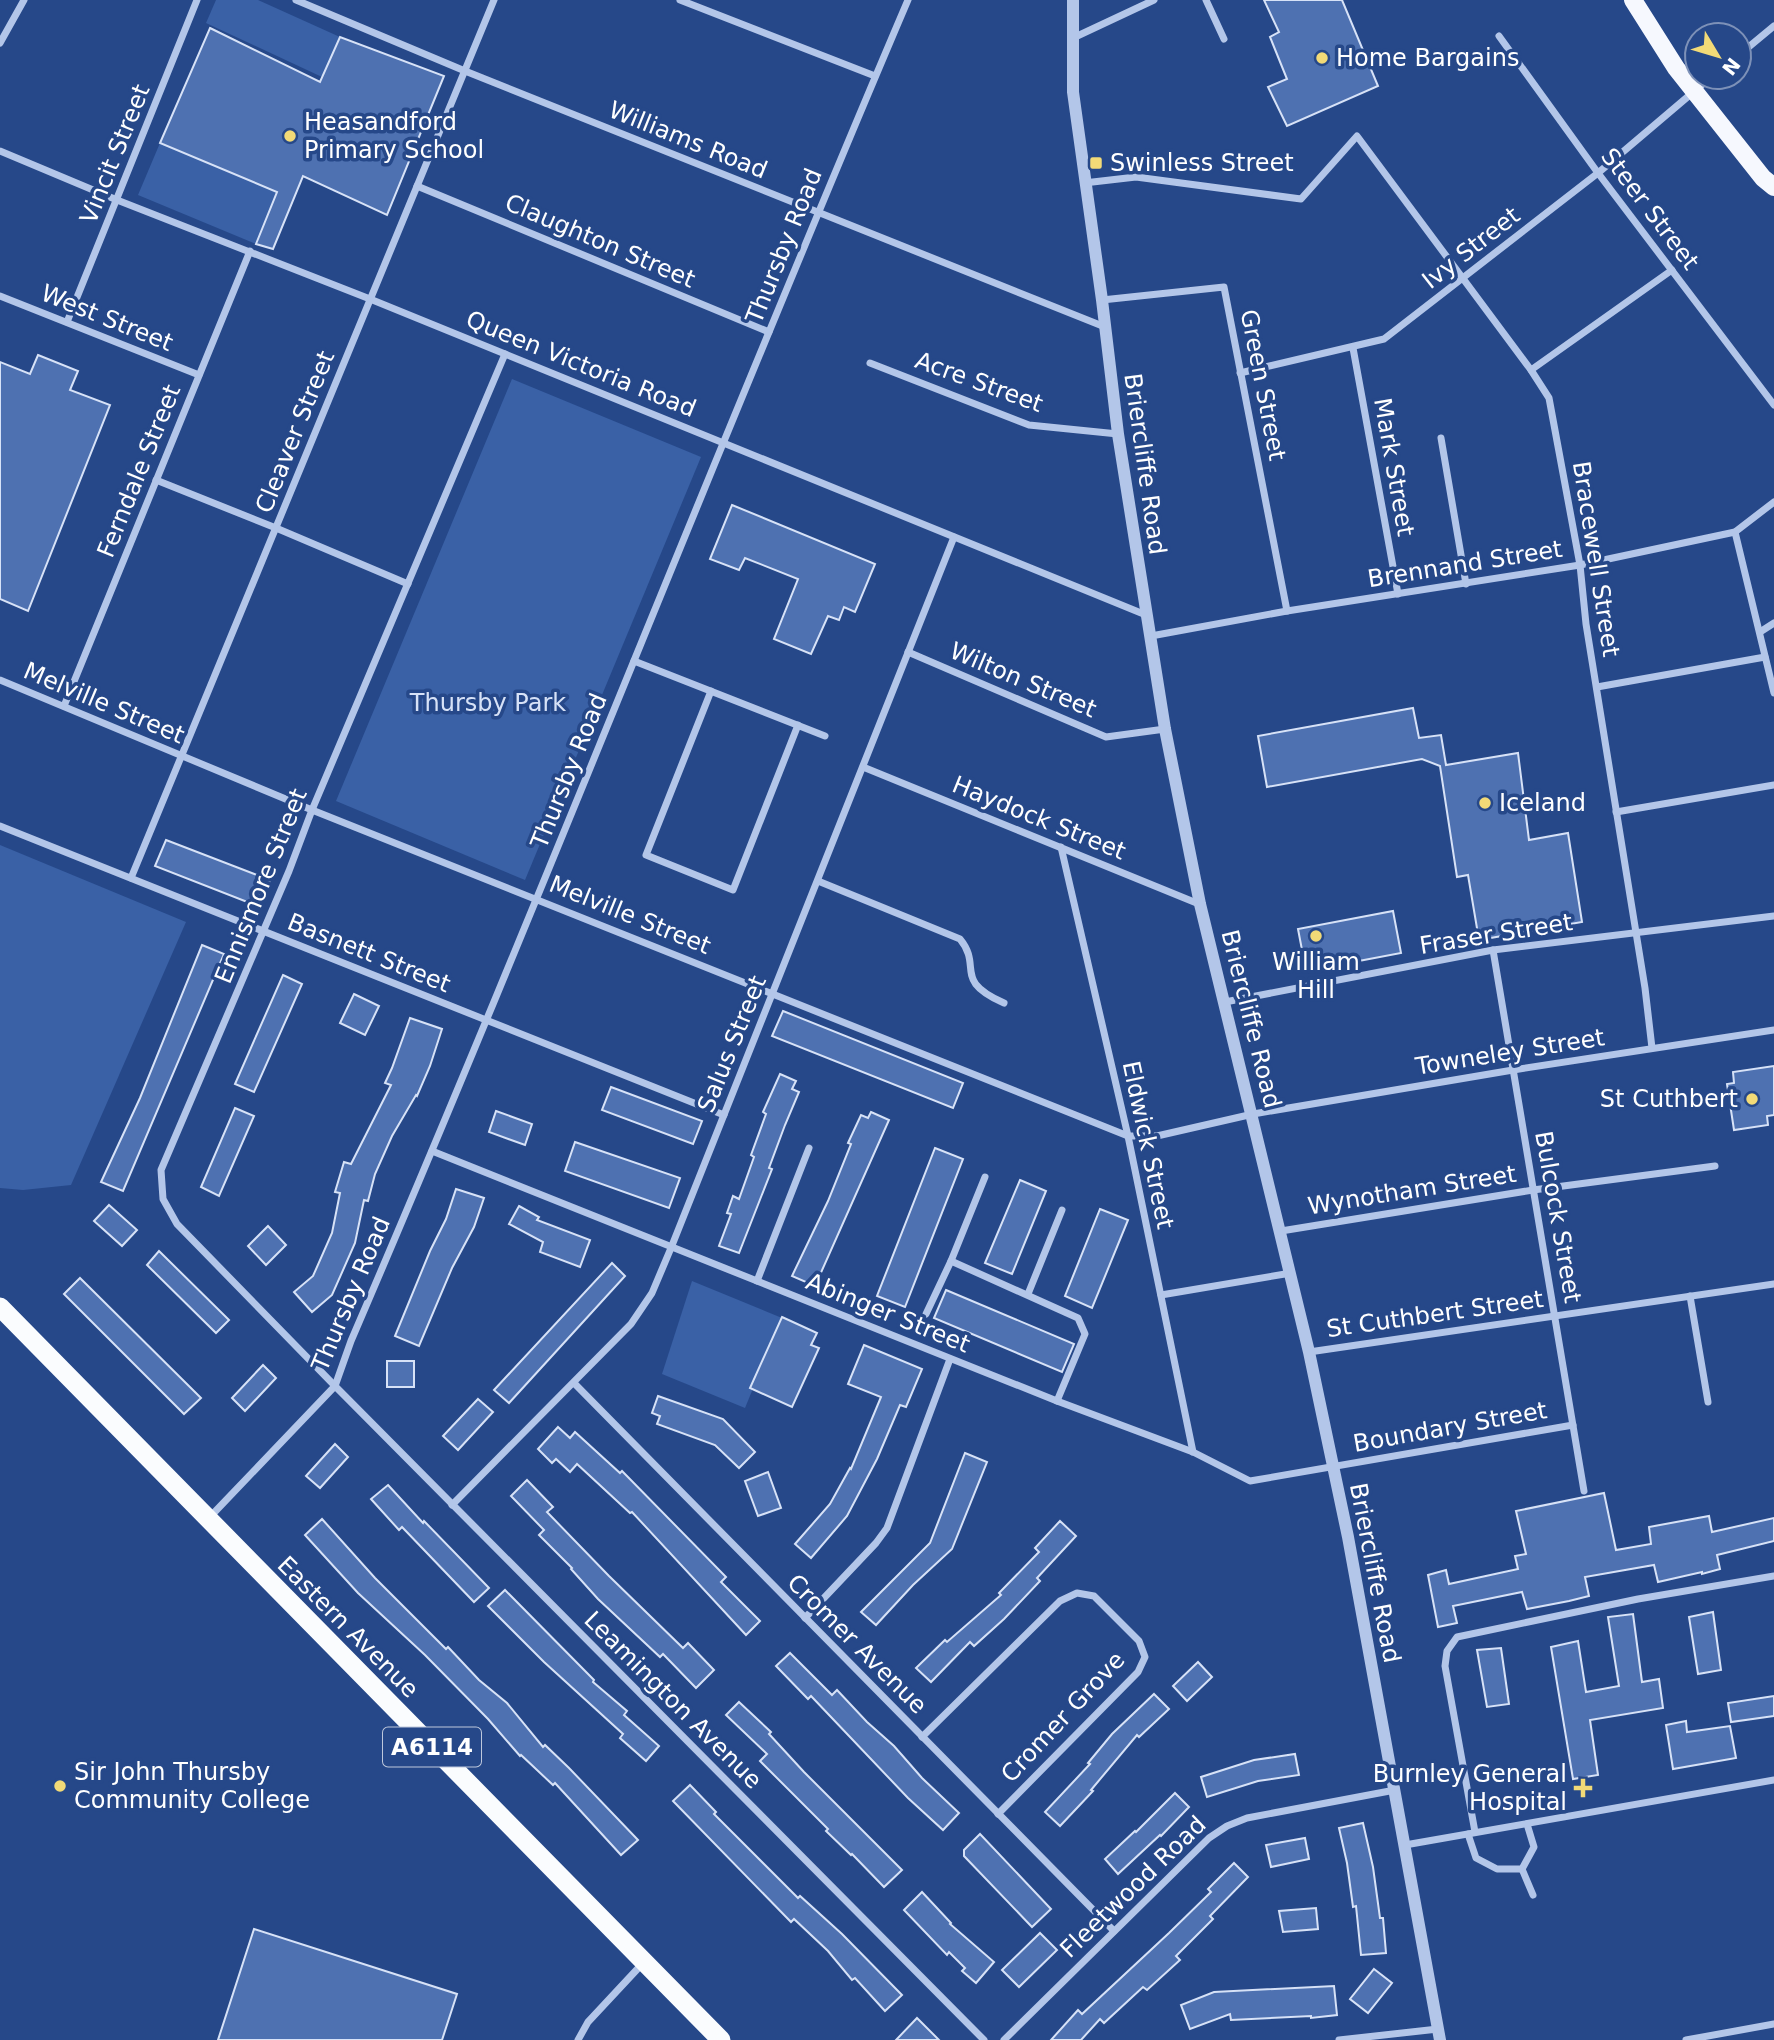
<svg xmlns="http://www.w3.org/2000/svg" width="1774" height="2040" viewBox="0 0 1774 2040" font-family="'DejaVu Sans',sans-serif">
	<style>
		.green { fill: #3a61a6 }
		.building { fill: #4e71b1; stroke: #d7e2f7; stroke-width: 2 }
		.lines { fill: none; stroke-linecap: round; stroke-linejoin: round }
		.minor { stroke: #b3c6e9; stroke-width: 7 }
		.tertiary { stroke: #b3c6e9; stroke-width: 12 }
		.primary { stroke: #f6f8fe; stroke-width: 18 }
		.trunk { stroke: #fafcfe; stroke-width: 19 }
		.poi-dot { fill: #f2da77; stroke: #264889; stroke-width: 2.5 }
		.labels { text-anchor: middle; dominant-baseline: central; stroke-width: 7; stroke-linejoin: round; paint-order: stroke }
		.shield { fill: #264889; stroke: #bec8dc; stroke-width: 2 }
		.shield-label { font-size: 23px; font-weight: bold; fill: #fff }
		.poi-label { font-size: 24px; fill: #fff; stroke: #264889; text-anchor: start }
		.street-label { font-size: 24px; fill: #fff; stroke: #264889 }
		.park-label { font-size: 24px; fill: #d7e2f7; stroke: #264889 }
	</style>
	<rect width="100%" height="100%" fill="#264889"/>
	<g class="green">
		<path d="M216,0H258L340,37L322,77L206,23Z"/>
		<path d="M160,143L277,192L256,244L138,195Z"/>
		<path d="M512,379L701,457L525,880L336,801Z"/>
		<path d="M0,845L186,922L71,1185L23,1190L0,1188Z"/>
		<path d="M692,1281L782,1318L745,1408L662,1374Z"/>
	</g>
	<g class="building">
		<path d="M1264,0H1342L1378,86L1287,126L1268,87L1287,79L1270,37L1279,32Z"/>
		<path d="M210,28L320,82L340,37L444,76L387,215L303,176L273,249L256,244L277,192L160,143Z"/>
		<path d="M38,355L78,371L70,390L110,405L28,611L0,599V362L30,374Z"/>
		<path d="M732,505L875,564L855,612L844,607L839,620L828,616L811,654L774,639L798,579L745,558L739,570L710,559Z"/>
		<path d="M1413,708L1419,738L1441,735L1446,765L1518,753L1529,840L1568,833L1582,922L1479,940L1468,875L1457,877L1440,766L1422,759L1267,787L1258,736Z"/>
		<path d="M166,840L270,880L260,907L155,866Z"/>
		<path d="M1393,911L1401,953L1306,971L1298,929Z"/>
		<path d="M202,945L224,954L123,1191L101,1182L140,1098Z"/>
		<path d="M283,975L302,984L254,1092L235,1084Z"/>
		<path d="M354,994L379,1006L365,1035L340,1023Z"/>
		<path d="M783,1011L963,1083L953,1108L772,1036Z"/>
		<path d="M410,1018L442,1029L430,1066L417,1096L416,1095L392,1136L375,1174L368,1201L364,1200L355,1243L332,1295L312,1312L294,1292L313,1276L332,1233L340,1193L335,1192L344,1162L351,1164L391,1085L385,1083L392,1068Z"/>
		<path d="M1774,1066V1115L1767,1116L1768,1125L1734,1130L1727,1084L1734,1083L1733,1072Z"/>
		<path d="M780,1074L796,1081L792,1089L799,1092L785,1125L769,1168L772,1169L739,1253L719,1246L731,1214L727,1213L733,1196L739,1199L754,1157L751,1155L766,1114L763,1112Z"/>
		<path d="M611,1087L702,1121L693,1144L602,1110Z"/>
		<path d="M235,1108L254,1116L219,1196L201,1187Z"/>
		<path d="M496,1111L532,1124L525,1145L489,1132Z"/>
		<path d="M871,1112L889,1120L815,1286L792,1276L828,1201L851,1144L848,1143L861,1115L868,1118Z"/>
		<path d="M575,1142L680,1178L669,1208L565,1171Z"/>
		<path d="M935,1148L963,1159L905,1307L877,1296Z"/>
		<path d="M1020,1180L1046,1191L1012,1274L985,1263Z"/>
		<path d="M456,1189L484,1198L474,1227L452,1268L419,1346L395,1336L430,1251L446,1219Z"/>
		<path d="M109,1205L137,1230L122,1246L94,1221Z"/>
		<path d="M519,1206L539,1217L537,1220L590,1240L580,1267L540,1252L543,1242L509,1224Z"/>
		<path d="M1100,1209L1128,1220L1092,1308L1065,1296Z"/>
		<path d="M268,1226L286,1245L266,1265L248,1246Z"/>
		<path d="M159,1251L229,1320L216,1333L147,1265Z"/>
		<path d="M612,1263L625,1276L509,1403L494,1390Z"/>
		<path d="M80,1278L201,1398L184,1414L64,1294Z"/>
		<path d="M946,1290L1074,1344L1062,1372L934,1318Z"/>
		<path d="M782,1317L817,1333L811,1345L819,1348L792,1407L750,1388Z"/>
		<path d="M864,1345L922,1369L906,1407L900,1405L877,1459L847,1516L811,1558L795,1544L830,1504L850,1468L851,1469L881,1397L848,1384Z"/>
		<rect x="387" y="1361" width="27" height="26"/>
		<path d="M263,1365L276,1378L245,1411L232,1398Z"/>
		<path d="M658,1396L723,1419L755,1452L739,1468L715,1445L657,1424L660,1416L652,1413Z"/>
		<path d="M478,1399L493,1412L458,1450L443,1436Z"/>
		<path d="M558,1427L570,1438L575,1432L620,1473L622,1471L726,1577L721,1582L760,1621L746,1635L632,1512L630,1513L577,1464L570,1472L556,1459L552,1463L538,1449Z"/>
		<path d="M335,1444L348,1457L320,1488L306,1476Z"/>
		<path d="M965,1453L987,1462L952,1549L913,1585L876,1625L861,1612L930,1543Z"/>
		<path d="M768,1472L781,1508L758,1516L745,1481Z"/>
		<path d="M527,1480L553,1507L547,1512L609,1576L683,1648L688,1643L714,1670L696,1688L663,1654L660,1657L598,1599L571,1569L572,1568L539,1535L544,1530L511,1496Z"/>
		<path d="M388,1485L423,1523L424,1521L489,1588L474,1602L402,1527L399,1530L371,1499Z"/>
		<path d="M1604,1493L1616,1550L1651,1544L1649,1527L1709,1516L1712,1532L1774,1518V1541L1717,1555L1720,1569L1702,1574V1572L1658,1582L1654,1565L1585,1577L1589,1596L1569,1601L1527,1609L1522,1592L1453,1606L1457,1623L1438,1627L1428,1575L1446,1570L1449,1584L1518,1569L1515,1556L1526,1554L1516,1511Z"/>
		<path d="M322,1519L375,1578L446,1649L448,1647L479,1680L507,1703L543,1747L545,1745L569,1768L638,1840L621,1855L555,1783L553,1785L521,1755L520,1756L488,1719L425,1655L358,1593L305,1535Z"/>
		<path d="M1060,1521L1076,1536L1037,1578L1040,1581L1004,1619L974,1646L970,1642L931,1682L916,1668L945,1640L947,1642L1001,1595L999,1593L1039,1552L1035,1548Z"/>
		<path d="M505,1590L594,1680L593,1682L627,1711L624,1715L659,1746L646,1761L620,1738L623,1734L544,1662L488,1606Z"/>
		<path d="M1713,1612L1721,1670L1698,1674L1689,1617Z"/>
		<path d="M1633,1614L1642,1682L1659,1679L1663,1708L1590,1720L1598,1775L1573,1779L1551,1647L1578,1641L1586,1692L1619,1686L1608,1617Z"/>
		<path d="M1501,1648L1509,1704L1487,1707L1477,1650Z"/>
		<path d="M790,1653L832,1695L837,1690L867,1722L894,1746L922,1778L959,1813L943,1830L908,1798L811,1696L808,1699L776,1666Z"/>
		<path d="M1198,1662L1212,1677L1187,1701L1173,1686Z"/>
		<path d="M1154,1694L1169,1709L1139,1737L1137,1735L1091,1790L1093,1791L1060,1826L1045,1812L1090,1764L1088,1763L1112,1734Z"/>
		<path d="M1774,1696V1716L1731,1722L1728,1703Z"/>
		<path d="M739,1702L771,1732L769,1734L804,1772L902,1870L884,1887L852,1854L851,1855L826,1831L828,1829L760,1761L767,1754L726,1715Z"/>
		<path d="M1686,1721L1687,1732L1730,1726L1736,1758L1673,1769L1666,1725Z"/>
		<path d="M1295,1754L1299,1775L1258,1781L1207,1797L1201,1777L1254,1760Z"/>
		<path d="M690,1785L716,1812L714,1814L798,1898L800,1896L842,1934L902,1995L885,2011L855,1978L852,1980L828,1951L794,1919L791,1922L673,1801Z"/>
		<path d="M1175,1793L1189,1807L1161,1836L1160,1835L1118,1874L1105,1859L1135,1831L1136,1832Z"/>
		<path d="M1363,1823L1373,1867L1380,1918H1383L1386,1953L1361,1955L1356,1906L1353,1907L1347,1863L1339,1828Z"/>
		<path d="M980,1834L1051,1909L1032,1927L964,1856V1850Z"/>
		<path d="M1305,1838L1309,1859L1271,1867L1266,1845Z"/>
		<path d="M1234,1863L1248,1877L1210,1916L1213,1919L1176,1956L1180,1960L1147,1990L1143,1987L1104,2023L1100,2019L1081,2040H1051L1078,2010L1082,2014L1169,1933L1211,1892L1208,1889Z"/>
		<path d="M922,1892L951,1923L950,1924L994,1962L976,1983L962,1971L965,1968L949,1952L947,1955L904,1910Z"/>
		<path d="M1316,1908L1318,1929L1283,1932L1279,1911Z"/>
		<path d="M254,1929L457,1994L442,2040H218Z"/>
		<path d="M1040,1933L1057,1950L1019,1987L1002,1970Z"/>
		<path d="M1374,1969L1392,1983L1368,2013L1350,1999Z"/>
		<path d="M1334,1986L1337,2015L1311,2018V2016L1231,2020L1230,2014L1190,2029L1181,2005L1214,1992Z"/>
		<path d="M917,2018L939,2040H896Z"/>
	</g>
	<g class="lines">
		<g class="minor">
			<path d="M296,0L465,71L1105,327"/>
			<path d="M680,0L875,76"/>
			<path d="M1206,0L1224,39"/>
			<path d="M1499,36L1598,173L1774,405"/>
			<path d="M1073,38L1154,0"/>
			<path d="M0,43L24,0"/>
			<path d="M1739,55L1774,26"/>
			<path d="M0,151L117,200L370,299L1146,615"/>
			<path d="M1084,183L1136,177L1301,199L1357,136L1531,370L1549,398L1580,565L1586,624L1645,988L1652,1048"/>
			<path d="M417,186L769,332"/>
			<path d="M0,296L199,375"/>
			<path d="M1102,300L1224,287L1287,611"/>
			<path d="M67,322L197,0"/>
			<path d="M1353,348L1398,594"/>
			<path d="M505,354L312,810L289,871L161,1170L163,1199L177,1224L335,1386L984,2040"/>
			<path d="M870,363L1029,425L1118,434"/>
			<path d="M1531,370L1672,270"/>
			<path d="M1240,373L1384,339L1598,173L1711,77"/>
			<path d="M1441,438L1466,584"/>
			<path d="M156,480L276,528L408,584"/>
			<path d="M1735,532L1774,693"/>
			<path d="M1760,632L1774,623"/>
			<path d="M1151,636L1287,611L1580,565L1735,532L1774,502"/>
			<path d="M908,652L1106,737L1165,729"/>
			<path d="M634,661L825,736"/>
			<path d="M0,680L312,810L1128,1136H1157L1253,1114L1513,1070L1774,1030"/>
			<path d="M1597,687L1765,657"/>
			<path d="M711,691L646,855L733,890L798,725"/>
			<path d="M64,706L250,251"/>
			<path d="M863,767L1199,904"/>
			<path d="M1616,812L1774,785"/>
			<path d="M0,826L724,1115"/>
			<path d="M1061,847L1128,1136L1193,1452"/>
			<path d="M131,878L494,0"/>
			<path d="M818,881L960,939C983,967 952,980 1004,1003"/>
			<path d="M1493,950L1584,1491"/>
			<path d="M1225,1002L1493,950L1774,916"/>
			<path d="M432,1151L1057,1401L1193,1452L1250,1481L1573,1425"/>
			<path d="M1281,1231L1533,1190L1715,1166"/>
			<path d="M951,1261L985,1177"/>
			<path d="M757,1281L809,1148"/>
			<path d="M1028,1294L1062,1210"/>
			<path d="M1161,1295L1291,1273"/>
			<path d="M1690,1296L1708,1402"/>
			<path d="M926,1314L951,1261L1078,1318L1085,1334L1057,1401"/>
			<path d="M1309,1352L1774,1284"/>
			<path d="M574,1383L1114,1931"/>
			<path d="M452,1505L631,1324L652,1293L671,1248L954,537"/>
			<path d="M208,1519L335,1386L351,1341C542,897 718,445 908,0"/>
			<path d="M805,1618L876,1543L887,1528L950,1359"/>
			<path d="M922,1737L1060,1601L1077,1593L1094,1596L1139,1641L1145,1657L1138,1672L998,1814"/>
			<path d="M1475,1832L1445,1666L1447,1651L1457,1637L1638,1599L1774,1576"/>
			<path d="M1468,1834L1476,1858L1497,1869H1522L1534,1847L1527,1824"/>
			<path d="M1405,1845L1774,1780"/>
			<path d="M1522,1869L1533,1895"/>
			<path d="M578,2040L588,2022L643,1963"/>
			<path d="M1004,2040L1209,1838L1227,1826L1247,1818L1395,1790"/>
			<path d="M1339,2040L1438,2029"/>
			<path d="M1686,2040L1774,2024"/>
		</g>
		<path class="tertiary" d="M1073,0V92L1102,300L1118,434L1165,729L1200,904L1309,1352L1348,1537L1440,2040"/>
		<path class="primary" d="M1633,0L1676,68L1763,178L1774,187"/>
		<path class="trunk" d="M0,1307L721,2040"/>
	</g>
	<g class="poi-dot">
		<circle cx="1322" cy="58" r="7"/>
		<circle cx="290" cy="136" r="7"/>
		<rect x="1089" y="156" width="14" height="14" rx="3.5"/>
		<circle cx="1485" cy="803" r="7"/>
		<circle cx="1316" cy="936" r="7"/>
		<circle cx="1752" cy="1099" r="7"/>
		<circle cx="60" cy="1786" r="7"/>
		<path d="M1579.5 1777.5h7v7h7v7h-7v7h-7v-7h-7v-7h7z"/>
	</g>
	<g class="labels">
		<rect class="shield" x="383" y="1727.5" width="98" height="39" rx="5"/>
		<g class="shield-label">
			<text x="432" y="1747">A6114</text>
		</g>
		<g class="poi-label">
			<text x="1336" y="58">Home Bargains</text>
			<text x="304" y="122">Heasandford<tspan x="304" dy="28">Primary School</tspan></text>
			<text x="1110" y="163">Swinless Street</text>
			<text x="1499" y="803">Iceland</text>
			<text x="1316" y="962" text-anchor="middle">William<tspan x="1316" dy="28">Hill</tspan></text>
			<text x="1738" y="1099" text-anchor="end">St Cuthbert</text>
			<text x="74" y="1772">Sir John Thursby<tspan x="74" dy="28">Community College</tspan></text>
			<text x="1567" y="1774" text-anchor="end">Burnley General<tspan x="1567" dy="28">Hospital</tspan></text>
		</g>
		<g class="street-label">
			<text transform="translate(688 140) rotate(22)">Williams Road</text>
			<text transform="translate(115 154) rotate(-68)">Vincit Street</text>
			<text transform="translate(1650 209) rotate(53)">Steer Street</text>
			<text transform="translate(600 241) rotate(23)">Claughton Street</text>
			<text transform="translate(784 246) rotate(-68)">Thursby Road</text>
			<text transform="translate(1471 248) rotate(-38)">Ivy Street</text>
			<text transform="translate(107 318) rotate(22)">West Street</text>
			<text transform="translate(581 364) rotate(22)">Queen Victoria Road</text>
			<text transform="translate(979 382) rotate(20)">Acre Street</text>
			<text transform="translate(1263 385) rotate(79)">Green Street</text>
			<text transform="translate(295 432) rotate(-68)">Cleaver Street</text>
			<text transform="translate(1145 464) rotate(82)">Briercliffe Road</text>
			<text transform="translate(1394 467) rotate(80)">Mark Street</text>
			<text transform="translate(139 471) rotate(-68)">Ferndale Street</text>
			<text transform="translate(1596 559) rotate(81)">Bracewell Street</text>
			<text transform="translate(1465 564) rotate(-9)">Brennand Street</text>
			<text transform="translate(1023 680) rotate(23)">Wilton Street</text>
			<text transform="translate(104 703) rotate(23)">Melville Street</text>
			<text transform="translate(569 771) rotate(-68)">Thursby Road</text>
			<text transform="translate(1039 818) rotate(22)">Haydock Street</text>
			<text transform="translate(261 886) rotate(-68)">Ennismore Street</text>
			<text transform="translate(630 915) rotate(22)">Melville Street</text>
			<text transform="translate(1496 934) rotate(-9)">Fraser Street</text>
			<text transform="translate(369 953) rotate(22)">Basnett Street</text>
			<text transform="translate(1251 1019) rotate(76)">Briercliffe Road</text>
			<text transform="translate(732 1044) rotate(-68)">Salus Street</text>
			<text transform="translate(1510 1052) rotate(-9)">Towneley Street</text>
			<text transform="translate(1148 1145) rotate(78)">Eldwick Street</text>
			<text transform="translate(1412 1190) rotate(-9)">Wynotham Street</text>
			<text transform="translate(1558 1217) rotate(80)">Bulcock Street</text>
			<text transform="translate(351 1294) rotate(-67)">Thursby Road</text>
			<text transform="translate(888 1313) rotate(22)">Abinger Street</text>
			<text transform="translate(1435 1314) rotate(-8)">St Cuthbert Street</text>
			<text transform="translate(1450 1427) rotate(-10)">Boundary Street</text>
			<text transform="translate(1375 1573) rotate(79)">Briercliffe Road</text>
			<text transform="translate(348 1627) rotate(45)">Eastern Avenue</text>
			<text transform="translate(857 1644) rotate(45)">Cromer Avenue</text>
			<text transform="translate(673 1700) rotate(45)">Leamington Avenue</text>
			<text transform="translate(1063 1717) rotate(-47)">Cromer Grove</text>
			<text transform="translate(1133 1887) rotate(-44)">Fleetwood Road</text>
		</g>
		<g class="park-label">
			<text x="488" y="703">Thursby Park</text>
		</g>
	</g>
	<g transform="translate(1718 56) rotate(128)"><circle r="33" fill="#264889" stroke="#7d91b8" stroke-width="2"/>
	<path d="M0-5L12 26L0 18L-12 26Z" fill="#f2da77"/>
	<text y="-10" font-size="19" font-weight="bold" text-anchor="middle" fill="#ffffff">N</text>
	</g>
</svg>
